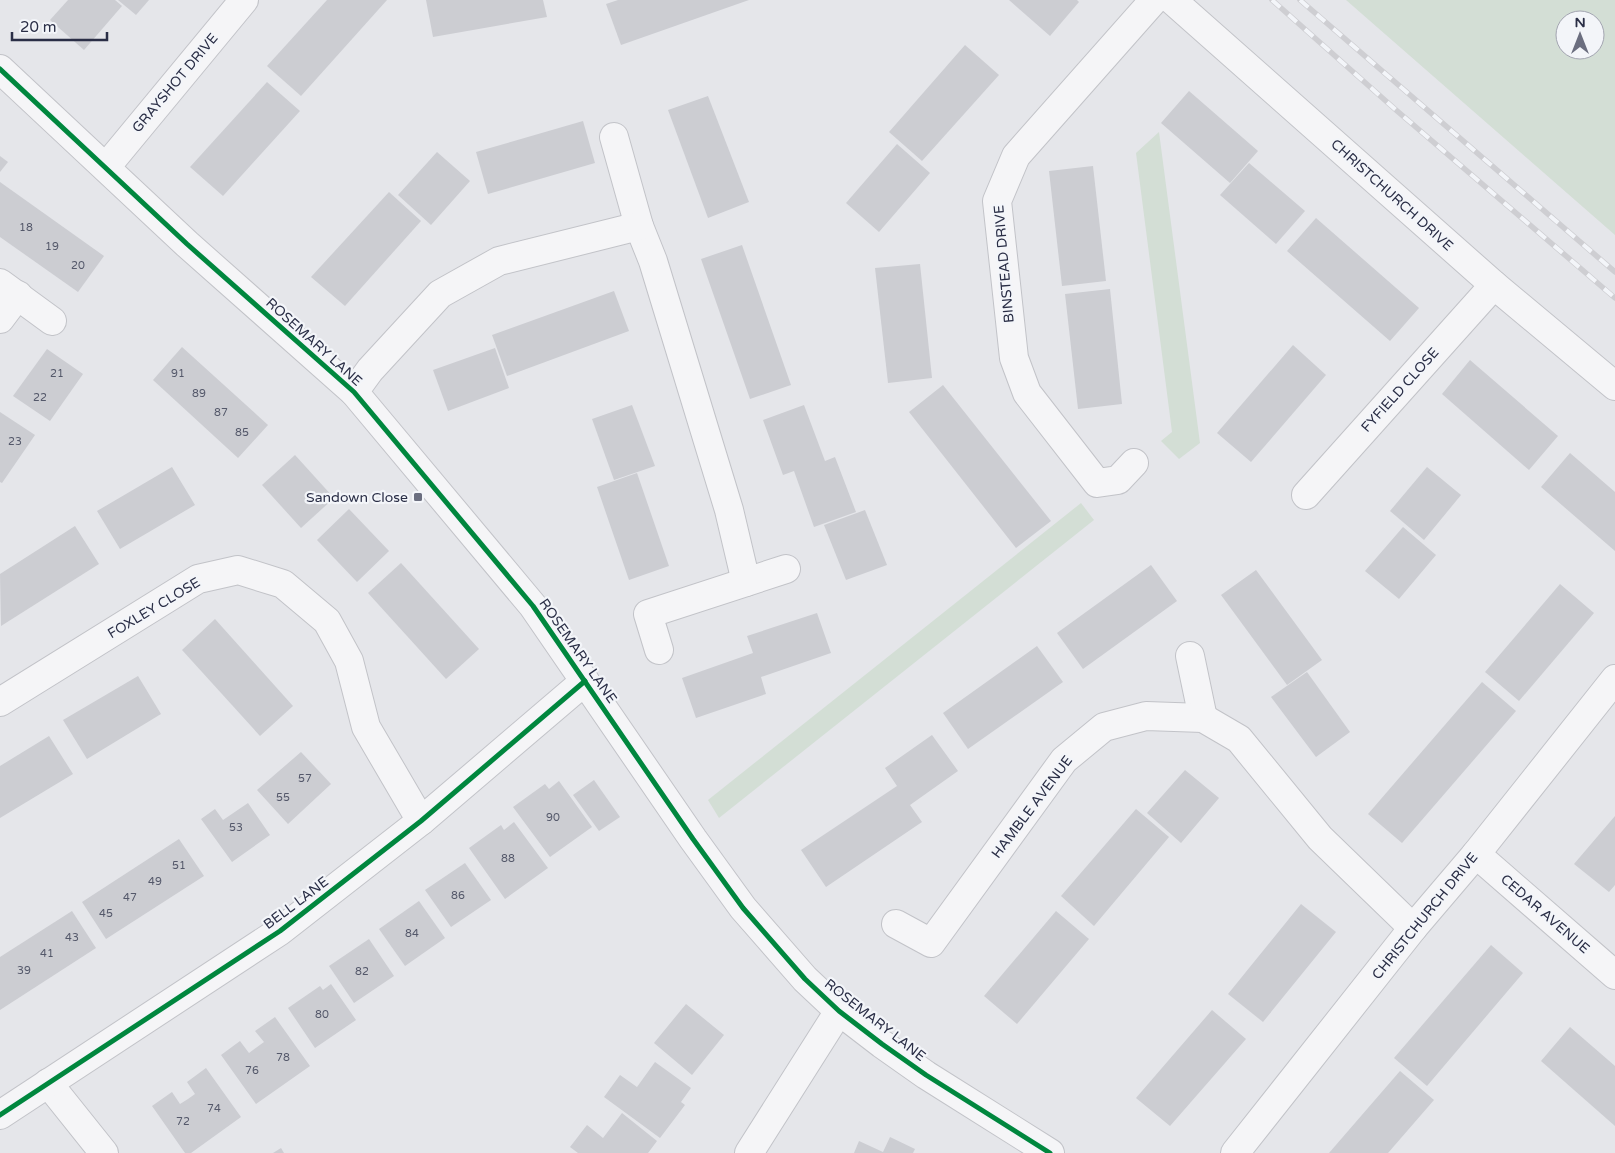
<svg xmlns="http://www.w3.org/2000/svg" width="1615" height="1153" viewBox="0 0 1615 1153" font-family="'Varela Round',sans-serif">
	<style>
		.green { fill: #d3ded5; fill-rule: evenodd }
		.building { fill: #cccdd2 }
		.lines { fill: none; stroke-linecap: round; stroke-linejoin: round }
		.minor-casing { stroke: #c2c3c8; stroke-width: 30 }
		.minor { stroke: #f5f5f7; stroke-width: 28 }
		.rail-casing { stroke: #ceced2; stroke-width: 5.5 }
		.rail { stroke: #f3f5f9; stroke-width: 4; stroke-dasharray: 11; stroke-linecap: butt }
		.cycleway-casing { stroke: #f3f5f9; stroke-width: 8 }
		.cycleway { stroke: #00873e; stroke-width: 5 }
		.poi-dot { fill: #6b6e7f; stroke: #f3f5f9; stroke-width: 2 }
		.labels { text-anchor: middle; dominant-baseline: central; stroke-width: 4.5; stroke-linejoin: round; paint-order: stroke }
		.number-label { font-size: 11px; fill: #54586a }
		.street-label { font-size: 14px; fill: #2a2e46; stroke: #f3f5f9 }
		.poi-label { font-size: 14px; fill: #2a2e46; stroke: #f3f5f9; text-anchor: end }
	</style>
	<rect width="100%" height="100%" fill="#e5e6ea"/>
	<g class="green">
		<path d="M1346,0H1615V235ZM1565,20H1595V50H1565Z"/>
		<path d="M1159,132L1200,443L1179,459L1161,441L1172,432L1136,153Z"/>
		<path d="M1081,503L1094,520L719,818L708,800Z"/>
	</g>
	<g class="building">
		<path d="M68,0H115L122,6L84,50L50,20Z"/>
		<path d="M118,0H149L136,15Z"/>
		<path d="M327,0H387L301,96L267,66Z"/>
		<path d="M426,0H543L547,17L433,37Z"/>
		<path d="M618,0H749L621,45L606,4Z"/>
		<path d="M1009,0H1077L1079,2L1050,36Z"/>
		<path d="M965,45L999,75L922,161L889,132Z"/>
		<path d="M267,82L300,111L223,196L190,167Z"/>
		<path d="M1189,91L1258,151L1230,183L1161,123Z"/>
		<path d="M708,96L749,202L708,218L668,110Z"/>
		<path d="M583,121L595,163L488,194L476,152Z"/>
		<path d="M897,144L930,173L879,232L846,203Z"/>
		<path d="M437,152L470,181L431,225L398,195Z"/>
		<path d="M0,156L8,162L0,172Z"/>
		<path d="M1249,163L1305,211L1276,244L1220,195Z"/>
		<path d="M1093,166L1106,281L1062,286L1049,171Z"/>
		<path d="M0,182L104,256L78,292L0,237Z"/>
		<path d="M389,192L421,221L345,306L311,277Z"/>
		<path d="M1316,218L1419,308L1390,341L1287,251Z"/>
		<path d="M742,245L791,385L750,399L701,259Z"/>
		<path d="M920,264L932,378L888,383L875,268Z"/>
		<path d="M1110,289L1122,404L1078,409L1065,294Z"/>
		<path d="M614,291L629,331L507,376L492,335Z"/>
		<path d="M1293,345L1326,375L1251,462L1217,433Z"/>
		<path d="M182,347L268,425L238,458L153,380Z"/>
		<path d="M495,348L509,388L448,411L433,370Z"/>
		<path d="M47,349L83,374L50,421L13,396Z"/>
		<path d="M1470,360L1558,436L1529,470L1442,394Z"/>
		<path d="M943,385L1051,521L1016,548L909,412Z"/>
		<path d="M632,405L655,466L614,480L592,419Z"/>
		<path d="M804,405L825,461L835,457L856,512L814,527L794,471L783,475L763,420Z"/>
		<path d="M0,412L35,435L2,483L0,482Z"/>
		<path d="M1570,453L1615,492V551L1541,487Z"/>
		<path d="M295,455L334,498L301,528L262,485Z"/>
		<path d="M172,467L195,505L120,549L97,511Z"/>
		<path d="M1427,467L1461,495L1424,540L1390,511Z"/>
		<path d="M637,473L669,566L629,580L597,487Z"/>
		<path d="M349,509L389,551L357,582L317,540Z"/>
		<path d="M865,510L887,565L846,580L824,525Z"/>
		<path d="M75,526L99,564L1,626L0,574Z"/>
		<path d="M1403,527L1436,555L1399,599L1365,571Z"/>
		<path d="M401,563L479,649L446,679L368,593Z"/>
		<path d="M1151,565L1177,601L1083,669L1057,633Z"/>
		<path d="M1256,570L1322,660L1287,685L1221,595Z"/>
		<path d="M1560,584L1594,613L1519,701L1485,672Z"/>
		<path d="M817,613L831,653L761,677L766,694L696,718L682,678L753,653L747,636Z"/>
		<path d="M215,619L293,706L260,736L182,650Z"/>
		<path d="M1037,646L1063,682L968,749L943,713Z"/>
		<path d="M1307,672L1350,732L1316,757L1271,697Z"/>
		<path d="M138,676L161,714L87,759L63,720Z"/>
		<path d="M1482,682L1516,711L1402,843L1368,814Z"/>
		<path d="M932,735L958,771L910,805L922,822L826,887L801,850L897,786L885,768Z"/>
		<path d="M49,736L73,774L0,818V766Z"/>
		<path d="M301,752L331,784L288,824L257,790Z"/>
		<path d="M1185,770L1219,798L1181,843L1147,813Z"/>
		<path d="M594,780L620,817L599,831L573,795Z"/>
		<path d="M559,781L592,827L550,857L513,807L545,784L549,789Z"/>
		<path d="M248,803L270,835L232,862L201,819L215,809L223,820Z"/>
		<path d="M1136,809L1169,837L1094,926L1061,896Z"/>
		<path d="M1615,816V885L1609,892L1574,864Z"/>
		<path d="M514,822L548,868L505,899L469,848L501,825L504,830Z"/>
		<path d="M179,839L204,876L106,939L82,902Z"/>
		<path d="M465,863L491,900L451,927L425,890Z"/>
		<path d="M419,901L445,938L405,966L379,929Z"/>
		<path d="M1301,904L1336,932L1263,1022L1228,994Z"/>
		<path d="M72,911L96,948L0,1010V957Z"/>
		<path d="M1056,911L1089,939L1017,1024L984,996Z"/>
		<path d="M369,939L394,976L354,1003L329,966Z"/>
		<path d="M1491,945L1523,973L1427,1086L1394,1058Z"/>
		<path d="M331,984L356,1020L315,1048L288,1008L320,986L323,990Z"/>
		<path d="M686,1004L724,1035L692,1075L654,1043Z"/>
		<path d="M1212,1010L1246,1039L1170,1126L1136,1098Z"/>
		<path d="M275,1017L310,1066L256,1104L221,1055L240,1041L249,1053L264,1042L255,1031Z"/>
		<path d="M1570,1027L1615,1066V1126L1541,1061Z"/>
		<path d="M655,1062L691,1088L681,1102L685,1105L660,1138L604,1097L620,1075L637,1087Z"/>
		<path d="M206,1068L241,1117L191,1153H185L152,1106L172,1092L180,1104L188,1099L195,1094L187,1082Z"/>
		<path d="M1400,1071L1434,1100L1388,1153H1329Z"/>
		<path d="M622,1113L657,1141L648,1153H578L570,1147L587,1125L603,1138Z"/>
		<path d="M890,1137L915,1149L913,1153H854L859,1141L883,1152Z"/>
		<path d="M281,1148L284,1153H273Z"/>
	</g>
	<g class="lines">
		<g class="minor-casing">
			<g id="minor">
				<path d="M1172,0L1494,285L1615,386"/>
				<path d="M0,69L187,244L354,392L533,606L693,839L743,908L805,979L839,1011L882,1044L926,1075L1050,1153"/>
				<path d="M614,137L639,226L653,261L729,510L746,582"/>
				<path d="M106,167L244,0"/>
				<path d="M0,283L52,321"/>
				<path d="M0,319L18,295"/>
				<path d="M354,392L370,370L440,294L499,261L639,226"/>
				<path d="M1134,463L1118,480L1097,483L1027,393L1014,358L997,201L1016,156L1154,0"/>
				<path d="M1306,495L1494,285"/>
				<path d="M659,650L648,614L786,569"/>
				<path d="M1190,656L1203,718"/>
				<path d="M0,702L198,579L238,570L283,584L327,621L349,661L366,727L421,821"/>
				<path d="M1476,854L1615,975"/>
				<path d="M896,924L931,943L1064,760L1104,727L1146,716L1203,718L1239,739L1320,838L1413,928"/>
				<path d="M48,1083L104,1153"/>
				<path d="M0,1115L280,931L421,821L585,681"/>
				<path d="M749,1153L839,1011"/>
				<path d="M1235,1153L1413,928L1476,854L1615,679"/>
			</g>
		</g>
		<use href="#minor" class="minor"/>
		<g class="rail-casing">
			<g id="rail">
				<path d="M1272,0L1396,110L1615,298"/>
				<path d="M1300,0L1615,272"/>
			</g>
		</g>
		<use href="#rail" class="rail"/>
		<g class="cycleway-casing">
			<g id="cycleway">
				<path d="M0,69L187,244L354,392L533,606L693,839L743,908L805,979L839,1011L882,1044L926,1075L1050,1153"/>
				<path d="M0,1115L280,931L421,821L585,681"/>
			</g>
		</g>
		<use href="#cycleway" class="cycleway"/>
	</g>
	<rect class="poi-dot" x="413" y="492" width="10" height="10" rx="2.5"/>
	<g class="labels">
		<g class="number-label">
			<text x="26" y="227">18</text>
			<text x="52" y="246">19</text>
			<text x="78" y="265">20</text>
			<text x="57" y="373">21</text>
			<text x="178" y="373">91</text>
			<text x="199" y="393">89</text>
			<text x="40" y="397">22</text>
			<text x="221" y="412">87</text>
			<text x="242" y="432">85</text>
			<text x="15" y="441">23</text>
			<text x="305" y="778">57</text>
			<text x="283" y="797">55</text>
			<text x="553" y="817">90</text>
			<text x="236" y="827">53</text>
			<text x="508" y="858">88</text>
			<text x="179" y="865">51</text>
			<text x="155" y="881">49</text>
			<text x="458" y="895">86</text>
			<text x="130" y="897">47</text>
			<text x="106" y="913">45</text>
			<text x="412" y="933">84</text>
			<text x="72" y="937">43</text>
			<text x="47" y="953">41</text>
			<text x="24" y="970">39</text>
			<text x="362" y="971">82</text>
			<text x="322" y="1014">80</text>
			<text x="283" y="1057">78</text>
			<text x="252" y="1070">76</text>
			<text x="214" y="1108">74</text>
			<text x="183" y="1121">72</text>
		</g>
		<g class="street-label">
			<text transform="translate(175 83) rotate(-50)">GRAYSHOT DRIVE</text>
			<text transform="translate(1392 195) rotate(42)">CHRISTCHURCH DRIVE</text>
			<text transform="translate(1004 264) rotate(-95)">BINSTEAD DRIVE</text>
			<text transform="translate(314 342) rotate(42)">ROSEMARY LANE</text>
			<text transform="translate(1400 390) rotate(-48)">FYFIELD CLOSE</text>
			<text transform="translate(154 608) rotate(-31)">FOXLEY CLOSE</text>
			<text transform="translate(578 651) rotate(55)">ROSEMARY LANE</text>
			<text transform="translate(1032 807) rotate(-53)">HAMBLE AVENUE</text>
			<text transform="translate(296 903) rotate(-37)">BELL LANE</text>
			<text transform="translate(1545 914) rotate(41)">CEDAR AVENUE</text>
			<text transform="translate(1425 916) rotate(-51)">CHRISTCHURCH DRIVE</text>
			<text transform="translate(875 1020) rotate(38)">ROSEMARY LANE</text>
		</g>
		<g class="poi-label">
			<text x="408" y="497">Sandown Close</text>
		</g>
	</g>
	<g transform="translate(1580 35)"><circle r="24" fill="#f3f5f9" stroke="#a3a5b1"/>
	<path d="M0-4L9 19L0 12L-9 19Z" fill="#6b6e7f"/>
	<text y="-8" font-size="14" font-weight="bold" text-anchor="middle" fill="#2a2e46">N</text>
	</g>
	<path d="M12 32v8h95v-8" fill="none" stroke="#2a2e46" stroke-width="2.5"/>
	<text x="20" y="32" font-size="15" fill="#2a2e46" stroke="#f3f5f9" stroke-width="4" paint-order="stroke">20 m</text>
</svg>
